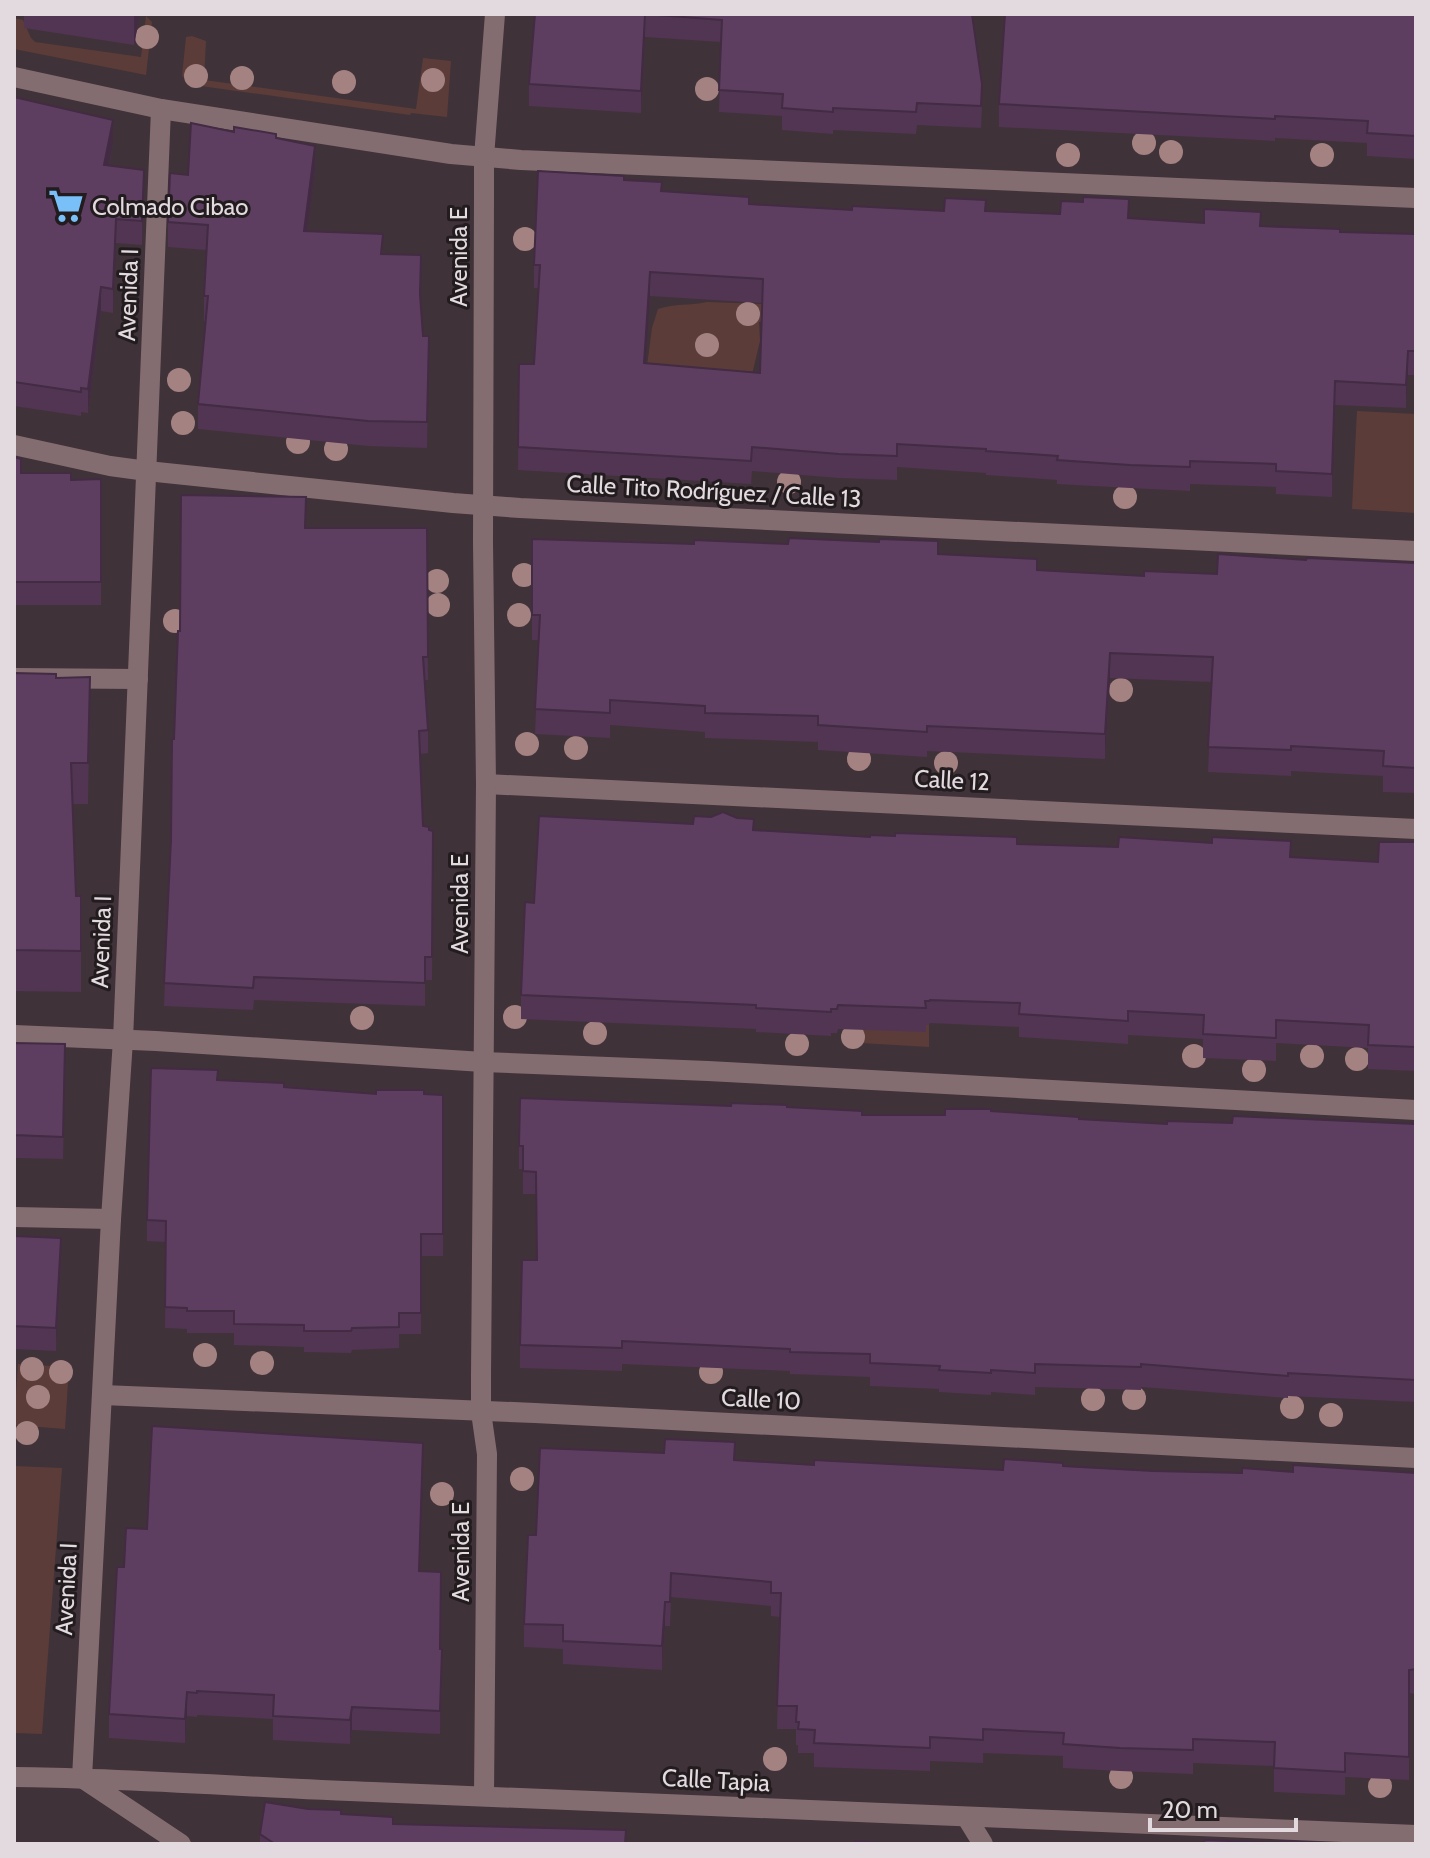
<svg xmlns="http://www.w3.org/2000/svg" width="1430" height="1858" viewBox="0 0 1430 1858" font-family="Cabin,sans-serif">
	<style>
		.green { fill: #5c3c39 }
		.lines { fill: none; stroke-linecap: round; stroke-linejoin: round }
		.minor { stroke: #846d71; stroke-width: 20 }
		.tree { fill: #a48282 }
		.wall { fill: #513553; fill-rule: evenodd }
		.shaded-wall { fill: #422b43 }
		.building { fill: #5e3e60; stroke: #422b43; stroke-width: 2; fill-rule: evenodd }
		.labels { text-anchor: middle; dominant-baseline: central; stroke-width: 6; stroke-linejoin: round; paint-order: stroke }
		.poi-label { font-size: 24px; fill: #e3dadf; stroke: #221c1f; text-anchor: start }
		.street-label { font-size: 24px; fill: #e3dadf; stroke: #221c1f }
	</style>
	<rect width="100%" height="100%" fill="#403239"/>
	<g class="green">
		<path d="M146,16L152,22L146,75L14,49V18L23,20L31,38L35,42L141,57Z"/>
		<path d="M192,36L206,41L204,80L416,109L423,58L451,61L447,117L411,113L410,115L201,86L187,80L182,76L186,37Z"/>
		<path d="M707,302L762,304L765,302L772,320L759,322L760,341L749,387L647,366L652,328L658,309C676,303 689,306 707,302Z"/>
		<path d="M1357,411L1416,414V513L1352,509Z"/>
		<path d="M850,942L925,1025H929V1047L844,1042Z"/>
		<path d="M18,1364L69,1367L65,1429L14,1425Z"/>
		<path d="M14,1466L62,1468L42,1734L14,1733Z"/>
	</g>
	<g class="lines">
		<g class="minor">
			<path d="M14,77L161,109L451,154L521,160L1416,198"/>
			<path d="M161,109L123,1040L111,1219L82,1778L181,1844"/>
			<path d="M14,445L110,466L147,471L453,503L520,508L1416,551"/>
			<path d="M14,678L138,679"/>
			<path d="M486,784L1416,829"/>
			<path d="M14,1035L156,1041L483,1062L708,1071L1416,1110"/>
			<path d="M14,1217L111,1219"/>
			<path d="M103,1395L535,1413L1416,1458"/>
			<path d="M14,1777C134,1778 253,1788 373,1792C721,1805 1068,1822 1416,1835"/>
			<path d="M484,1795L487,1454L481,1412V1375L486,784L483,542L484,195V157L495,14"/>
			<path d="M967,1818L983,1844"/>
		</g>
	</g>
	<g class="tree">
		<circle cx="147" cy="37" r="12"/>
		<circle cx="196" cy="76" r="12"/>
		<circle cx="242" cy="78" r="12"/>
		<circle cx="433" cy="80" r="12"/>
		<circle cx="344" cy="82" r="12"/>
		<circle cx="707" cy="89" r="12"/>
		<circle cx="1144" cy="143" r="12"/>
		<circle cx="1171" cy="152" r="12"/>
		<circle cx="1068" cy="155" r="12"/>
		<circle cx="1322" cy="155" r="12"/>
		<circle cx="525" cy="239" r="12"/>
		<circle cx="748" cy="314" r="12"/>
		<circle cx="707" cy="345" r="12"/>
		<circle cx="179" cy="380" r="12"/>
		<circle cx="183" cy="423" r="12"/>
		<circle cx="298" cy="442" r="12"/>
		<circle cx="336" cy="449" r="12"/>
		<circle cx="789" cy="482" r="12"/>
		<circle cx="1125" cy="497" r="12"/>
		<circle cx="524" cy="575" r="12"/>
		<circle cx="437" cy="581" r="12"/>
		<circle cx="438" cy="605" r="12"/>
		<circle cx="519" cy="615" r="12"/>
		<circle cx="175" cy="621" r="12"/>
		<circle cx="1121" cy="690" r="12"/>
		<circle cx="527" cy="744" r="12"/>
		<circle cx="576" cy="748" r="12"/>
		<circle cx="859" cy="759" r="12"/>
		<circle cx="946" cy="763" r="12"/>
		<circle cx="515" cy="1017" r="12"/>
		<circle cx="362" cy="1018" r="12"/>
		<circle cx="595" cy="1033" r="12"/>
		<circle cx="853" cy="1037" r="12"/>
		<circle cx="797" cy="1044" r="12"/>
		<circle cx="1194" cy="1056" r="12"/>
		<circle cx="1312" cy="1056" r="12"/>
		<circle cx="1357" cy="1059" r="12"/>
		<circle cx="1254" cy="1070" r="12"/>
		<circle cx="205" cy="1355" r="12"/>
		<circle cx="262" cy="1363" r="12"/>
		<circle cx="32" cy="1369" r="12"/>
		<circle cx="61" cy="1372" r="12"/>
		<circle cx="711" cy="1372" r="12"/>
		<circle cx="38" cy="1397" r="12"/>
		<circle cx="1134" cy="1398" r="12"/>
		<circle cx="1093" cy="1399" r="12"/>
		<circle cx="1292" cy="1407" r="12"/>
		<circle cx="1331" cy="1415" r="12"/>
		<circle cx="27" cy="1433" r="12"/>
		<circle cx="522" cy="1479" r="12"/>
		<circle cx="442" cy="1494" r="12"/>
		<circle cx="775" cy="1759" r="12"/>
		<circle cx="1121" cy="1777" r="12"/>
		<circle cx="1380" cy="1786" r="12"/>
	</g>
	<g class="wall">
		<path d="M24,14H140L134,45L24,28Z"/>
		<path d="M535,14H972L982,106L981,128L917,125L916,134L833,130V134L782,130V116L719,112L721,42L645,37L641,113L529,106V84Z"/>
		<path d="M1416,14V159L1367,156V143L1275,138V141L999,127V104Z"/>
		<path d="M14,97L113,144L109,165L144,194L142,245L116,243L113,313L101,311L88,413L81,412V416L14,406Z"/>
		<path d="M234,132L276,138L315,171L307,231L383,254L421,302L423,336H429L427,448L368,446L198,429V404L206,321H204V296L206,250L168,247V222L188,175Z"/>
		<path d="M624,180L662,191L749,204L852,210L986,211L1129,218L1340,232L1416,234V375H1408L1406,408L1335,405L1332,497L1276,494V487L1190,484V491L1130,488L1057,484V480L986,475V473L897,467V480L839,478L752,471L751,484L518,470L519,364H534L539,288H534V265ZM650,296L762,303L760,373L645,363Z"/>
		<path d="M14,457L21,473L71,480L101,479V605H14Z"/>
		<path d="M306,528H427L428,680H424L428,730V753L420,754L423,826L429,830L433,853L432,980H425V1006L254,1000L253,1010L164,1006L174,739L180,631Z"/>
		<path d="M532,539L938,554L1037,570L1144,576L1217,574L1306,560L1416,563V793L1383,792V776L1291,771V776L1208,772L1212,682L1110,678L1105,759L927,751V757L818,750V742L705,738V732L610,725V738L535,734L539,640H532Z"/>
		<path d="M14,673L56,678L90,677L88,804H72L76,896H81V992L14,991Z"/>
		<path d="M737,818L754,830L870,837L1378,862L1416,842V1071L1368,1069V1048L1276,1043V1061L1203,1058V1039L1128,1035V1044L1019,1037V1027L930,1023L929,1025H926V1032L838,1029L837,1033H831V1036L756,1032V1029L521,1019V995L534,903L693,824Z"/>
		<path d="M14,1043L65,1067L63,1159L14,1158Z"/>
		<path d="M218,1080L376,1094L443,1095V1256H421V1334H399V1348L352,1350L351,1353L304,1352V1347L234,1345V1333H187V1329L165,1328L166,1242L147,1241V1220Z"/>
		<path d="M731,1106L787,1107L862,1115H945L991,1111L1079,1119L1167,1124L1232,1123L1416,1124V1402L1288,1396V1398L1141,1387V1390L1035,1387V1395L991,1392V1395L939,1392V1389L870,1386V1377L790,1374V1371L622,1364V1371L520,1368V1345L537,1260L536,1194H523V1169H519V1146Z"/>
		<path d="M14,1236L61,1261L56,1351L14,1349Z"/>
		<path d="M735,1460L814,1465L1003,1470L1063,1466L1153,1471L1242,1473L1293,1472L1416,1473V1694L1409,1693V1780L1345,1777V1795L1274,1792V1766L1193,1763V1774L1120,1771L1063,1768V1756L983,1753V1763L930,1761V1771L814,1767V1753H798V1745H796V1729H777L780,1617L771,1616V1606L671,1597L670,1626H665L662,1670L563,1664V1649L524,1647V1624L536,1535Z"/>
		<path d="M423,1466L420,1571L440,1649L442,1672L440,1734L352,1730L350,1744L273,1740V1719L197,1715V1717L187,1716L185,1743L109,1738V1714L124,1567Z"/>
		<path d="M308,1809L393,1824L626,1844H260V1834Z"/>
	</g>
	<g class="shaded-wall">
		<path d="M134,14H140L134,45Z"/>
		<path d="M645,14V37L641,113V91Z"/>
		<path d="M113,120V144L104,189V165Z"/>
		<path d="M315,146V171L304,256V231Z"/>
		<path d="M144,170V194L142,245V221Z"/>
		<path d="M116,219V243L113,313V289Z"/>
		<path d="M650,272V296L644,386V363Z"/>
		<path d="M101,287V311L88,413V389Z"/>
		<path d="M1408,351V375L1406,408V385Z"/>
		<path d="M1335,381V405L1332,497V474Z"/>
		<path d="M1110,653V678L1105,759V734Z"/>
		<path d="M61,1238V1261L56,1351V1328Z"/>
		<path d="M423,1443V1466L419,1595V1571Z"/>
		<path d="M665,1602V1626L662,1670V1646Z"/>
		<path d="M442,1649V1672L440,1734V1711Z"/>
		<path d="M187,1692V1716L185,1743V1719Z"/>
		<path d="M352,1707V1730L350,1744V1720Z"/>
	</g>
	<g class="building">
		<path d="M535,14H972L982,84L981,106L917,103L916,112L833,108V112L782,108L783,94L719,90L722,20L645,14L641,91L529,84Z"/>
		<path d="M1005,14H1416V136L1367,133L1368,121L1275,116V119L999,104Z"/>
		<path d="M14,97L113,120L104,165L144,170L142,221L116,219L113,289L101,287L88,389L81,388V392L14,382Z"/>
		<path d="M191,123L234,132V127L276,134V138L315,146L304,231L383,234L381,254L421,255L420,294L423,336H429L427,422L368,421L198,404L208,296H204L208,225L168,222L170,173L188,175Z"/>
		<path d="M538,171L624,176V180L662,182L661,191L749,197V204L852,210V206L944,211L945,198L986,200L985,211L1060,214L1061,201L1083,202V197L1129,199L1128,218L1204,223V209L1261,212L1260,226L1340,229V232L1416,234V351H1408L1406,385L1335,381L1332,474L1276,471V464L1190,461V467L1130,465L1057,460L1058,456L986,451V449L897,444V456L839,454L752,447L751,461L518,447L519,364H534L540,265H534ZM650,272L763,279L760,373L644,363Z"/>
		<path d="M14,457L21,459V473H71V480L101,479V582H14Z"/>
		<path d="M181,495L306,497L305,528H427L428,657H423L428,730L419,731L423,826L429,827V830L433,831L432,957H425V983L254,977L253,988L164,983L171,840L172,739H174L178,631H180Z"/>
		<path d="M789,538L879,542V539L938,541V554L1037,559V570L1144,576V571L1217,574L1218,554L1306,560L1307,558L1416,563V768L1383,766L1384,751L1291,746V750L1208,747L1213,657L1110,653L1105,734L927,726V732L818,725V716L705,713V706L610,700V713L535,709L540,615H532V539L694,544V540L788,544Z"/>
		<path d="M14,673L56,674V678L90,677L88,763H71L76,896H81V951L14,950Z"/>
		<path d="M723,812L737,818L754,819L753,830L870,837V835L895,836V833L1017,837V844L1118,847L1119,837L1212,843V837L1291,841L1290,857L1378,862L1379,842H1416V1047L1368,1045L1369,1025L1276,1020V1038L1203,1034L1204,1015L1128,1011V1021L1019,1014L1020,1003L930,1000L929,1001H925L926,1008L838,1005L837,1009H831V1012L756,1008V1005L521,995L525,902L534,903L539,816L693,824L694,816L711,817Z"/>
		<path d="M14,1043L65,1044L63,1137L14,1135Z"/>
		<path d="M151,1068L218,1070L217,1080L284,1083V1087L376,1094V1090H424V1094L443,1095V1234H421V1313H399V1327L352,1328L351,1331H304V1325L234,1324V1311H187V1308L165,1307L166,1221L147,1220Z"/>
		<path d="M520,1098L731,1106V1103L787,1105V1107L862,1111V1115H945V1109H991V1111L1079,1117V1119L1167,1124V1121L1232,1123L1233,1116L1416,1124V1380L1288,1373V1376L1141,1364V1367L1035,1364V1373L991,1370V1373L939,1370L940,1366L870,1363V1354L790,1352V1349L622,1341V1348L520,1345L522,1260H537L536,1172L523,1171V1146H519Z"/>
		<path d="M14,1236L61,1238L56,1328L14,1326Z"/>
		<path d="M152,1426L423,1443L419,1571L441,1572L440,1649H442L440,1711L352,1707L350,1720L273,1716L274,1695L197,1691V1693L187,1692L185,1719L109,1714L117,1567H124L126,1528L147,1529Z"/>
		<path d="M665,1439L735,1442L734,1460L814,1465V1460L1003,1470L1004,1459L1063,1463V1466L1153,1471L1242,1473V1468L1293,1472V1465L1416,1473V1669L1409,1670V1757L1345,1753V1772L1274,1768L1275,1742L1193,1739V1750L1120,1748L1063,1744L1064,1733L983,1729V1740L930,1737V1748L814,1743L815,1730L798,1729L799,1722H796L797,1706H777L781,1593H771V1582L671,1573L670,1602H665L662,1646L563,1641V1625L524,1624L528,1535H536L540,1448L664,1453Z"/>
		<path d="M265,1802L308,1809L341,1810V1814L393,1817V1824L626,1830L625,1844H275L260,1834Z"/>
		<path d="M1206,1840L1281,1843V1841L1342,1844H1200Z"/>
		<path d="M855,1841L895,1844H855Z"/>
	</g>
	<defs>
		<g id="supermarket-bare" transform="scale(2.76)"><path d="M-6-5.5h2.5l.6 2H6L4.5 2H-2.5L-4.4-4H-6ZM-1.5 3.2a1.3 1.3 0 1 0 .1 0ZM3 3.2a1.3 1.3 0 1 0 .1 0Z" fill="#79bff8" stroke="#221c1f" stroke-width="2.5" paint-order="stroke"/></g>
	</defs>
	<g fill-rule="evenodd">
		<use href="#supermarket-bare" x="66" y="206"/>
	</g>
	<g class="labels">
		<g class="poi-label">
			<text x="92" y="206">Colmado Cibao</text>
		</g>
		<g class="street-label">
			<text transform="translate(458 257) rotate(-90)">Avenida E</text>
			<text transform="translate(128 295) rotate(-88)">Avenida I</text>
			<text transform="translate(714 491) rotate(3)">Calle Tito Rodríguez / Calle 13</text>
			<text transform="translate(952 780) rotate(3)">Calle 12</text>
			<text transform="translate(459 904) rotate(-90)">Avenida E</text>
			<text transform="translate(101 942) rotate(-88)">Avenida I</text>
			<text transform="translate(761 1399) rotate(3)">Calle 10</text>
			<text transform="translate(460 1552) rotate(-90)">Avenida E</text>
			<text transform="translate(66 1589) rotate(-87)">Avenida I</text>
			<text transform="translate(716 1780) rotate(3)">Calle Tapia</text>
		</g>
	</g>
	<rect width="1430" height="1858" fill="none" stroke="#e3dadf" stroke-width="32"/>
	<path d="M1150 1818v12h146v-12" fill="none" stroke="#e3dadf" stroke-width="4"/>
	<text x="1162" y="1818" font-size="24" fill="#e3dadf" stroke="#221c1f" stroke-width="6" paint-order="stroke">20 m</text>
</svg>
